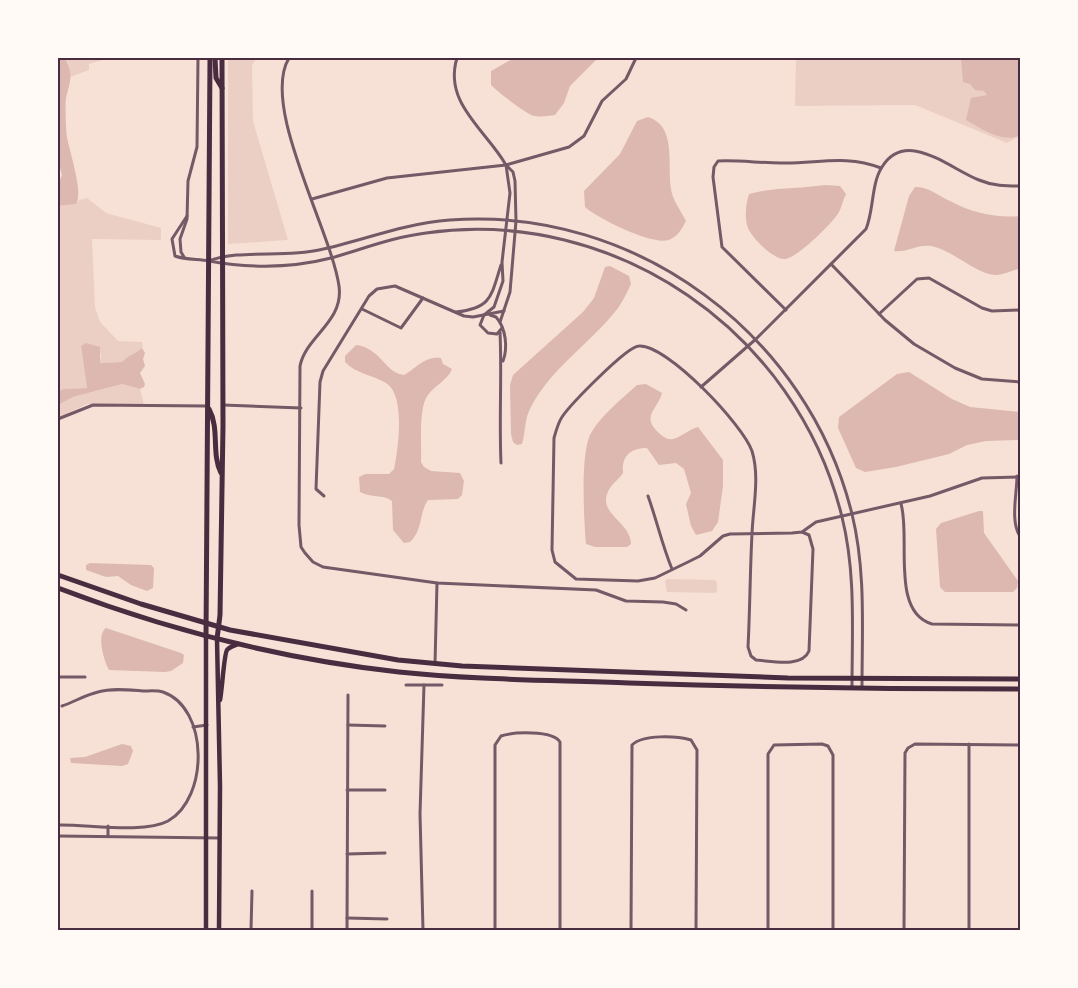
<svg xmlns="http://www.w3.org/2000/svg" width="1078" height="988" viewBox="0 0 1078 988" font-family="'Fira Sans',sans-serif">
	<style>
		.green { fill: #ebcfc5 }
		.water { fill: #dcb8b0 }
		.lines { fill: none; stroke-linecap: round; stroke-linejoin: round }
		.minor { stroke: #755966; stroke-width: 3 }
		.secondary { stroke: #4a2c40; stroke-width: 4.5 }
		.primary { stroke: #4a2c40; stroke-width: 5 }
		.neatline { fill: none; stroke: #4a2c40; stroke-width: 2 }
	</style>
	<rect width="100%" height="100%" fill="#f7e1d7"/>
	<g class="green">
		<path d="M65,58H109L89,64V70L70,77L69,65Z"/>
		<path d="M228,58H256L252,66L253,121L288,240L228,244Z"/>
		<path d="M796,58H1020V136L1007,143L915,105L795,106Z"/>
		<path d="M87,198L106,213L161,228V240L92,239L95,307L100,322L118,341L142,342L143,347C137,353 128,355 122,362L100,363L101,354L81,346L87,388L64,389L58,391V206L76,204L79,200Z"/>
		<path d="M122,384L140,389L144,405L87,404L58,418V405L73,397Z"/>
		<path d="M667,579L715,580L717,583V592L714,593L667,592L665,581Z"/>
	</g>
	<g class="water">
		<path d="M58,58H65C74,74 70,82 66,98C65,101 66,133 67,137C69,150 84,194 76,204L58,206V184L62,175L58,161Z"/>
		<path d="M514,58H598L570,86L564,103L555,115C548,116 541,117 534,116C526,114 498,92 491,85V71Z"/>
		<path d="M961,58H1020V135C1003,144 982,129 966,120L971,98L987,95L984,91L975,90L970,84L963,82Z"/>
		<path d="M648,117C677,126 667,164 671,189C672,199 681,211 686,221C682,228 679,235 671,239C656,248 597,218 585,207L584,191L620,154L637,121Z"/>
		<path d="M825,185L840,186L846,194C843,200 842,206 839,212C833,223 797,258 785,259C774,260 752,238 748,228C744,218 746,204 749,194C773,187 799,189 825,185Z"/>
		<path d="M915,187C929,187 937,195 950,201C972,213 996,218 1020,216V269C1013,270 1006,274 998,275C977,276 954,250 931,246C917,244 907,253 894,251L909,196Z"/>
		<path d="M610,266L629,276L631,284C627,292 623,301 618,308C592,342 551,368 531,407C524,419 526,431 522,444L517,445L513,442L511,434L510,385L513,375L583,312L594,298L605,267Z"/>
		<path d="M86,343L100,347V363L122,362C128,355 135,354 142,348L145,353L143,359L145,366L140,373L145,384L144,387L140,389L122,384L73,397L58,405V391L64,389L87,388L81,346Z"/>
		<path d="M356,345C381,348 385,373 404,375C417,368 424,356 441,358L443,364L452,369C447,381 435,385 428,395C418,407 422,446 421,462L424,467L431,471L460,473L464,481L462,495L458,499L428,500C419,513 423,530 410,542L404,543L393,530L392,501C383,494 371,498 360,492L359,477L365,474H389L394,469C398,450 406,395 386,383C373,375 356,374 345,362V356Z"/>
		<path d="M909,372L952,399L970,407L1020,412V440L986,441L967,445L949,454L896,467L865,472L856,468L838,428L839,417L897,374Z"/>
		<path d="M646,384L662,393C657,411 640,416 660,434C664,437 667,440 673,439C682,437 689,429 698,427L723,460V486L718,522L712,531L696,535L691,526L686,504L691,493L684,469L676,463L659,465L647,448C631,448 621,456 623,473C619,479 613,483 610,488C594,513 631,521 631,544L627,547H595L586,544C584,521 580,452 591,433C602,414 622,399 637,385Z"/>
		<path d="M979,511H983L984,533L1018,581L1017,588L1013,592H945L940,587L936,529L941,523Z"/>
		<path d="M90,563L151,565L154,568L153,588L147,591L131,585L118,576L106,577L86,570V565Z"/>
		<path d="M106,628L181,653L184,655L183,663L171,671L165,672L109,670C104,661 96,635 106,628Z"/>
		<path d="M122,744L131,746L133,751L128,764L122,766L71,763L70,758L85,757Z"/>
	</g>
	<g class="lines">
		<g class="minor">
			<path d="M289,58C260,106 331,230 339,286C344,322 306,336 300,366L299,525L301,547L305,553L313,562L323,567L437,583L596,590L626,601L663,602L676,604L686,610"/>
			<path d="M457,58C443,103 486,130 506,165"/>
			<path d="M312,199L387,178L506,165L569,147L584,136L602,101L626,79L636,58"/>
			<path d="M187,216L172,239L175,256C185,260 198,259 209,261C248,268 292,268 331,258C363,249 393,237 426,233C615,206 797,332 842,517C856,573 852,631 852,688"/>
			<path d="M184,257L181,252L180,239L187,219L188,181L197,147L198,58"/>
			<path d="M209,261C238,249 284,258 319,250C365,240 401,224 450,220C636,206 808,335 852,514C866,571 862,630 862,687"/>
			<path d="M831,264L885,320L914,344L955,368L982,379L1020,382"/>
			<path d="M362,309L401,328L423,298"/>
			<path d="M786,310L722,247L713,177L714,167L718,161C739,160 760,163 781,163C817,164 845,154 881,168"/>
			<path d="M456,312C492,308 491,296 501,265"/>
			<path d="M879,314L917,279L929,278L982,308L992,311L1020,310"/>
			<path d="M484,315L494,307L503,281L502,262L510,193L506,165L513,172L515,181L516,221L510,292L500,322"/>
			<path d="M484,315L480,325L488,333L497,334L502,328"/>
			<path d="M490,315L496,317C506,328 508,348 503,361"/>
			<path d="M500,332C502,375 499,419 501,463"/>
			<path d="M701,387L756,339L866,229C874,210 871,184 882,167C906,128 950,169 979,180C993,186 1006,186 1020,186"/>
			<path d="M223,405L301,408"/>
			<path d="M58,419L93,405L207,406"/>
			<path d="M1017,476C1017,493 1010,522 1020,536"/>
			<path d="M324,496L316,489L320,382L323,371L369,296L377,289L395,286L464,316L473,317L504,311"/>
			<path d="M648,496C657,521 662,545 672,569"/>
			<path d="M901,504C911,536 890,612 932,624L1020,625"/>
			<path d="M802,532L809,535L813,549L809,651C802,668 772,661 756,660L751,656L748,647C750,609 750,571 752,534C753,507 760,477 752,451C743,425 667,344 639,346C627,346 570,405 562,417C558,423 556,431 554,438L552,550L555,562L576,579L638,581L655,578L688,562L700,556L723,536L730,534L792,533L802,532L816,522L930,496L982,478L1020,477"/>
			<path d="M435,664L437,583"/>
			<path d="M58,677H85"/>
			<path d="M406,685H442"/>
			<path d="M348,725L385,726"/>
			<path d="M193,727L207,725"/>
			<path d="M347,790H385"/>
			<path d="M58,825C86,824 144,834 168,821C209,798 209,708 163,692C157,690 149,691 143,691C129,690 112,688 98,692C85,695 74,702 62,706"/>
			<path d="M58,836L219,838"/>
			<path d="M108,836V826"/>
			<path d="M347,854L385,853"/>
			<path d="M347,918L387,919"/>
			<path d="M251,930L252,891"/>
			<path d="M312,930V891"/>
			<path d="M347,930L348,695"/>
			<path d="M423,930L420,814L424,685"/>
			<path d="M495,930V745L501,736C513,732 553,730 560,742V930"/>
			<path d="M631,930L632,745C643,734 677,736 691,740L697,750L696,930"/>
			<path d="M768,930V754L774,745L822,744L828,746L833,755V930"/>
			<path d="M904,930L905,753L908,748L915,744L1020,745"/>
			<path d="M969,930V744"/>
		</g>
		<g class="secondary">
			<path d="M206,637V930"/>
			<path d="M217,639L220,786L219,930"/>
			<path d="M220,700C222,691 224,654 227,650C229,647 234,646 238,644"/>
		</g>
		<g class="primary">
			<path d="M215,58L216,78L222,88"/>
			<path d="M209,409C220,429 211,453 221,473"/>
			<path d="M58,575L141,604L230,630L398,660L462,666L788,678L1020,679"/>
			<path d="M58,588C168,630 281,659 399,672C475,680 552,680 629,683C759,687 890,689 1020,689"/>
			<path d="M206,637L210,58"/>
			<path d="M217,639L220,615L223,426L222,58"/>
		</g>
	</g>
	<rect width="1078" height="988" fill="none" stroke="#fffaf5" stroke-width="118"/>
	<rect x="59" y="59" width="960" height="870" class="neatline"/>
</svg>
